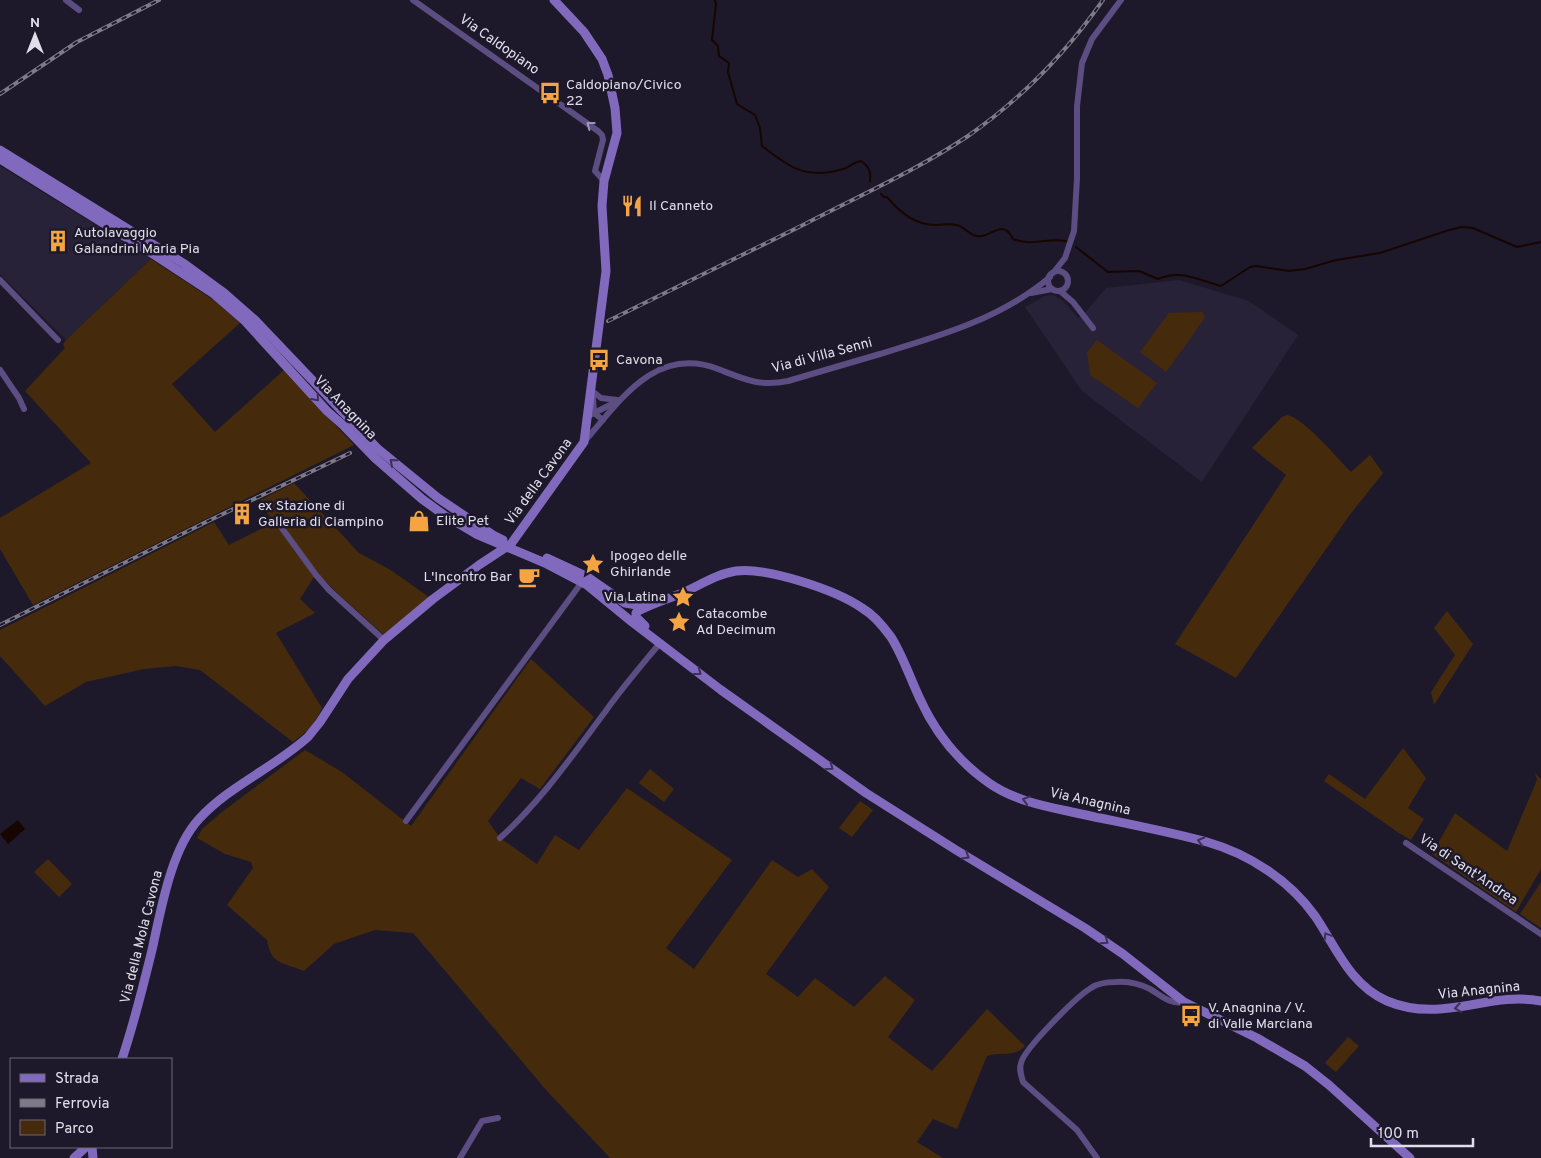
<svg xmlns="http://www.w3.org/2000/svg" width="1541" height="1158" viewBox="0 0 1541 1158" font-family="Overpass,sans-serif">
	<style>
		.built { fill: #282238 }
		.green { fill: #452b0c }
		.water { fill: #170500 }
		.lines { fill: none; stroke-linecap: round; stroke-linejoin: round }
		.stream { stroke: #170500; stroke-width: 2 }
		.street { stroke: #5c4e82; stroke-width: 6 }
		.secondary { stroke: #816abd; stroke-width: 9 }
		.rail-casing { stroke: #7e7b89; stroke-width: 4 }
		.rail { stroke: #1d192a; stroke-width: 2; stroke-dasharray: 5.5; stroke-linecap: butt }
		.oneway { stroke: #9e96b6 }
		.oneway2 { stroke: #3b3156 }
		.labels { text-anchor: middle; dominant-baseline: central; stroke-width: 5; stroke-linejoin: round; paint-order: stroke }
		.street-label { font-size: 14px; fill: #e0deea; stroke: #1d192a }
		.poi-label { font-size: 14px; fill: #e0deea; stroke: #1d192a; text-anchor: start }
	</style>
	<rect width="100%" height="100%" fill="#1d192a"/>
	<g class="built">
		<path d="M0,166L151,259L66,340L0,274Z"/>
		<path d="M1179,280L1249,301L1298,335L1202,482L1082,391L1025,307L1045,296L1053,295L1064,302L1078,318L1084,314L1106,288Z"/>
	</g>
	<g class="green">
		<path d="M151,259L215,301L240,323L172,384L215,432L284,370L354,445L33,605L0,549V518L91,463L25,391L65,348L63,344L66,340Z"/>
		<path d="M1202,312L1205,316L1202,322L1166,372L1140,352L1169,313Z"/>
		<path d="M1097,340L1157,383L1138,408L1090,375L1087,352Z"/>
		<path d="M1287,415C1304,418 1337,458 1351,472L1370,455L1383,473L1349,516L1236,678L1175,644L1286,475L1252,448L1282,417Z"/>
		<path d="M294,483L359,553L389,569L429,597L384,635L334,590L317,572L300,599L315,613L276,633L322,708C314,725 308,731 293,742L200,670L176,666L144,669L86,682L45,706L0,656V630L214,522L229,545L273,523L260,500Z"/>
		<path d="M1447,611L1473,644L1434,705L1431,692L1455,655L1434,628Z"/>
		<path d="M531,659L594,717L540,789L521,778L488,821L500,838L537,864L555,835L579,850L627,788L732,860L666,948L694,969L772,860L798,877L812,869L829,887L766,974L798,997L815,978L854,1007L885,976L915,1000L888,1037L932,1071L987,1009L1025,1046C1014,1058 1001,1051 987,1056L957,1129L933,1119L917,1142L943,1158H610L547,1091L413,933L375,930L334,944L304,971C282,962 271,965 267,940L227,905L253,868L251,862L225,854L197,838L202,829L222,812L305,750L342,772L411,826Z"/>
		<path d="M1403,748L1426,778L1408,808L1424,819L1411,840L1399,833L1324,781L1329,774L1365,799Z"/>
		<path d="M650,769L674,789L664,802L639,783Z"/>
		<path d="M1535,773L1541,779V869L1516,912L1432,854L1455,813L1507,851L1537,780Z"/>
		<path d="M860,801L873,810L852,837L839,828Z"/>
		<path d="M48,859L72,884L59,897L34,872Z"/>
		<path d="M1541,882V928L1520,914Z"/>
		<path d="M1348,1037L1359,1046L1336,1072L1325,1063Z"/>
	</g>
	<path class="water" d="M18,820L25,829L8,844L0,834Z"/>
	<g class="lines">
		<g class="stream">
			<path d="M715,0L716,4L712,40L718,46L719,56L729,63L728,72L737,104L755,115L760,128L762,146C791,168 806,180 843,169C850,167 854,162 861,161C869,166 871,172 870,181"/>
			<path d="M881,194L884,197H887C900,212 914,225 936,225C943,225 949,223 956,225C964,226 968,234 976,236C990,240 1002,216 1013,239C1035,247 1045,237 1066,241"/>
			<path d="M1076,247L1108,272L1139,271L1158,279C1182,269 1198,280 1221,286L1250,267L1256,266L1289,271L1305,269L1336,260L1380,253L1449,230L1462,227L1473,228L1517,247L1541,242"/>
		</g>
		<g class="street">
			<path d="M66,0L79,10"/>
			<path d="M413,0L598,131L602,135L603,140L595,171L604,181"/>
			<circle cx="1058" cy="281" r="10"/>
			<path d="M1053,273L1065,258L1074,231L1077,178V106L1082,63L1092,39L1121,0"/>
			<path d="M0,280L58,340"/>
			<path d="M1060,291L1073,302L1093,328"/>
			<path d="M1031,293L1052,289"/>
			<path d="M0,370L19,398L24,409"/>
			<path d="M592,391L601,398L617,400"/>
			<path d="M593,398L594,413L603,420"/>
			<path d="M588,416L618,401"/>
			<path d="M584,442C620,401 655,345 718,369C744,379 759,387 788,381C819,372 849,363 880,354C940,336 1002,318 1050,277"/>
			<path d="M276,520L316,575L329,590L384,640"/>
			<path d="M406,821L582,582"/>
			<path d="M500,838C541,801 572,756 605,712C622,688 641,666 660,643"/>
			<path d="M1406,843L1541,934"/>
			<path d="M460,1158L482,1121L498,1118"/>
			<path d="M1097,1158L1077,1130L1023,1082C1021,1075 1019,1070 1021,1063C1024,1049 1077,996 1091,988C1098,983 1108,982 1116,982C1127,981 1140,984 1150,989C1161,995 1170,1005 1184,1002"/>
		</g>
		<g class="secondary">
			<path d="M0,150L183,263L224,293L256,321L378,449L438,498L493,535L503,540"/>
			<path d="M0,159L156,256L214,294L244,320L327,411L344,426L375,458L422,499L444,515L476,534L545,563L587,585L632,622L721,690L866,793L956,850L1085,928L1123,954L1184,1002L1257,1038L1305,1066L1329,1085L1410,1158"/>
			<path d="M547,558L586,576L625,603L637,605L646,603"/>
			<path d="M645,626L636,617V613L638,611C651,604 667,599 680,594C699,586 716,574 736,571C767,567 836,590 862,608C874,615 883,626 891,637C903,656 910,678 920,699C935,732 959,762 989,783C1016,802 1050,807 1081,814C1123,823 1166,831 1207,842C1249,854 1289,880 1315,916C1336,947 1350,985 1387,1001C1442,1024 1488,991 1541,1001"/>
			<path d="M122,1059C134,1023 143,987 152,950C161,910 171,849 199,819C229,786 275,767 308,737L320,722L348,679L384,640L433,599L479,565L511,544L584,442L606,271L602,206L604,181L617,133L615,108L608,75L602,59L584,32L554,0"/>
			<path d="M92,1147L93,1158"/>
			<path d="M74,1158L86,1147"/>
		</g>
		<g class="rail-casing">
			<g id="rail">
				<path d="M0,94L77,42L159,0"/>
				<path d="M608,321C674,289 739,256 805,224C859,196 917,170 968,136C1021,99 1066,53 1103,0"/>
				<path d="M0,625L204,523L350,453"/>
			</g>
		</g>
		<use href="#rail" class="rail"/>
	</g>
	<defs><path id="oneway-chevron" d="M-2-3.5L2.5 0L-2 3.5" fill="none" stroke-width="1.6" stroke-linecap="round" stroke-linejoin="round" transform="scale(1.25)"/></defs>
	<use class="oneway" href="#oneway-chevron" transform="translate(590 125) rotate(-143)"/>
	<g class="oneway2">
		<use href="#oneway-chevron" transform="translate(316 398) rotate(48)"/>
		<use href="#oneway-chevron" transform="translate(393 462) rotate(-140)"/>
		<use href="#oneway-chevron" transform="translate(698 672) rotate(37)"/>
		<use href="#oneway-chevron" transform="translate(830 767) rotate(36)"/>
		<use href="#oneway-chevron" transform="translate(1026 800) rotate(-163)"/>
		<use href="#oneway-chevron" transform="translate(1201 841) rotate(-166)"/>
		<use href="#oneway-chevron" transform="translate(966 856) rotate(31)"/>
		<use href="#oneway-chevron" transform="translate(1327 936) rotate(-121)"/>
		<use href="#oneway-chevron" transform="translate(1105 941) rotate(35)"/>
		<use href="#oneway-chevron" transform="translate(1458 1008) rotate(171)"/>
	</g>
	<defs>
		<g id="bus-bare" transform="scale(1.725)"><path d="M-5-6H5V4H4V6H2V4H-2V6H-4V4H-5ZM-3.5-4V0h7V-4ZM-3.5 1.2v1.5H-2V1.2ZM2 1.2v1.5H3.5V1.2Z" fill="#f4a443" stroke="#1d192a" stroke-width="2.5" paint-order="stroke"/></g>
		<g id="restaurant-bare" transform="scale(1.725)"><path d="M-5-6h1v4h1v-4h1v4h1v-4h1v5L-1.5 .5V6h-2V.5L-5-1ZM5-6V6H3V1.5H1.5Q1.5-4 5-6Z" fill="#f4a443" stroke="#1d192a" stroke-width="2.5" paint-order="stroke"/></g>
		<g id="building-bare" transform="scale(1.725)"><path d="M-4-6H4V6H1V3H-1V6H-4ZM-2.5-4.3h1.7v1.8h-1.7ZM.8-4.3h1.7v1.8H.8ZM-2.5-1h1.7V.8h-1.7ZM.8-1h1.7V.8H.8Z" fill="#f4a443" stroke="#1d192a" stroke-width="2.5" paint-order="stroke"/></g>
		<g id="shop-bare" transform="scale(1.725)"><path d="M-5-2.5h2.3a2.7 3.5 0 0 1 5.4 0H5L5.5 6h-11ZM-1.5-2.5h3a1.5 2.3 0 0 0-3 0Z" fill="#f4a443" stroke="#1d192a" stroke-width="2.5" paint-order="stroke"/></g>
		<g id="sight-bare" transform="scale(1.725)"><path d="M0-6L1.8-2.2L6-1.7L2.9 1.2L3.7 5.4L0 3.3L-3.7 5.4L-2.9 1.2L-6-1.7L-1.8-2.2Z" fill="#f4a443" stroke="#1d192a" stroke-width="2.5" paint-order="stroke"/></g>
		<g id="cafe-bare" transform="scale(1.725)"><path d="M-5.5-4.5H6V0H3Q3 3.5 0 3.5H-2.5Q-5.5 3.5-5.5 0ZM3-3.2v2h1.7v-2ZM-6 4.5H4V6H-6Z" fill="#f4a443" stroke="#1d192a" stroke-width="2.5" paint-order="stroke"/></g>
	</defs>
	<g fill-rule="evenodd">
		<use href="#bus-bare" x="550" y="93"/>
		<use href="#restaurant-bare" x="632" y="206"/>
		<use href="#building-bare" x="58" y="241"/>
		<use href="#bus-bare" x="599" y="360"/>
		<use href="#building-bare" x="242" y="514"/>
		<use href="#shop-bare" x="419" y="521"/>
		<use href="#sight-bare" x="593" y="564"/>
		<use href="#cafe-bare" x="529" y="577"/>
		<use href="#sight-bare" x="683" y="597"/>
		<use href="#sight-bare" x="679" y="622"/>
		<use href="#bus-bare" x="1191" y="1016"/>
	</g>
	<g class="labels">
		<g class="street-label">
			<text transform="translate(499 45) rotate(35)">Via Caldopiano</text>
			<text transform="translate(822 356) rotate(-15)">Via di Villa Senni</text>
			<text transform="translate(345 408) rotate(46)">Via Anagnina</text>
			<text transform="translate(539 482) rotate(-54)">Via della Cavona</text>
			<text transform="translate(1090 802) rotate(13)">Via Anagnina</text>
			<text transform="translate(1468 870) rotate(34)">Via di Sant'Andrea</text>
			<text transform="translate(142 937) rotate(-76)">Via della Mola Cavona</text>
			<text transform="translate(1479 991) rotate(-6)">Via Anagnina</text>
		</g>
		<g class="poi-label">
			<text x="566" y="85">Caldopiano/Civico<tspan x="566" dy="16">22</tspan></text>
			<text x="649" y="206">Il Canneto</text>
			<text x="74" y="233">Autolavaggio<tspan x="74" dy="16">Galandrini Maria Pia</tspan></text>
			<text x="616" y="360">Cavona</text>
			<text x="258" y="506">ex Stazione di<tspan x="258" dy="16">Galleria di Ciampino</tspan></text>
			<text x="436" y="521">Elite Pet</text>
			<text x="610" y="556">Ipogeo delle<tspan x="610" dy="16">Ghirlande</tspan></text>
			<text x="512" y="577" text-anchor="end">L'Incontro Bar</text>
			<text x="666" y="597" text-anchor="end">Via Latina</text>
			<text x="696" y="614">Catacombe<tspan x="696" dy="16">Ad Decimum</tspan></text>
			<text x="1208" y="1008">V. Anagnina / V.<tspan x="1208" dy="16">di Valle Marciana</tspan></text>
		</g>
	</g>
	<rect x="10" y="1058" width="162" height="90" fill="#1d192a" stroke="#6b6877"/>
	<rect x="20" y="1074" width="25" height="8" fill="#816abd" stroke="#6b6877"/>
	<text x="55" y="1083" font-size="15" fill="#e0deea">Strada</text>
	<rect x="20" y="1099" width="25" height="8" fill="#7e7b89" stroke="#6b6877"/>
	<text x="55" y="1108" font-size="15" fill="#e0deea">Ferrovia</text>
	<rect x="20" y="1120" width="25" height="15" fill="#452b0c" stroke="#6b6877"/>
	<text x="55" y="1133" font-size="15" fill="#e0deea">Parco</text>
	<g transform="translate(35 35)" stroke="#1d192a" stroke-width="4" paint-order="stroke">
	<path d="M0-4L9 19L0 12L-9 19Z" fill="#e0deea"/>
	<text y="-8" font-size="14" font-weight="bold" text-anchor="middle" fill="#e0deea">N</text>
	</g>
	<path d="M1371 1138v8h102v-8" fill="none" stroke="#e0deea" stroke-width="2.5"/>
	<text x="1378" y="1138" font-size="15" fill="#e0deea" stroke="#1d192a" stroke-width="4" paint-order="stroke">100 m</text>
</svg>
